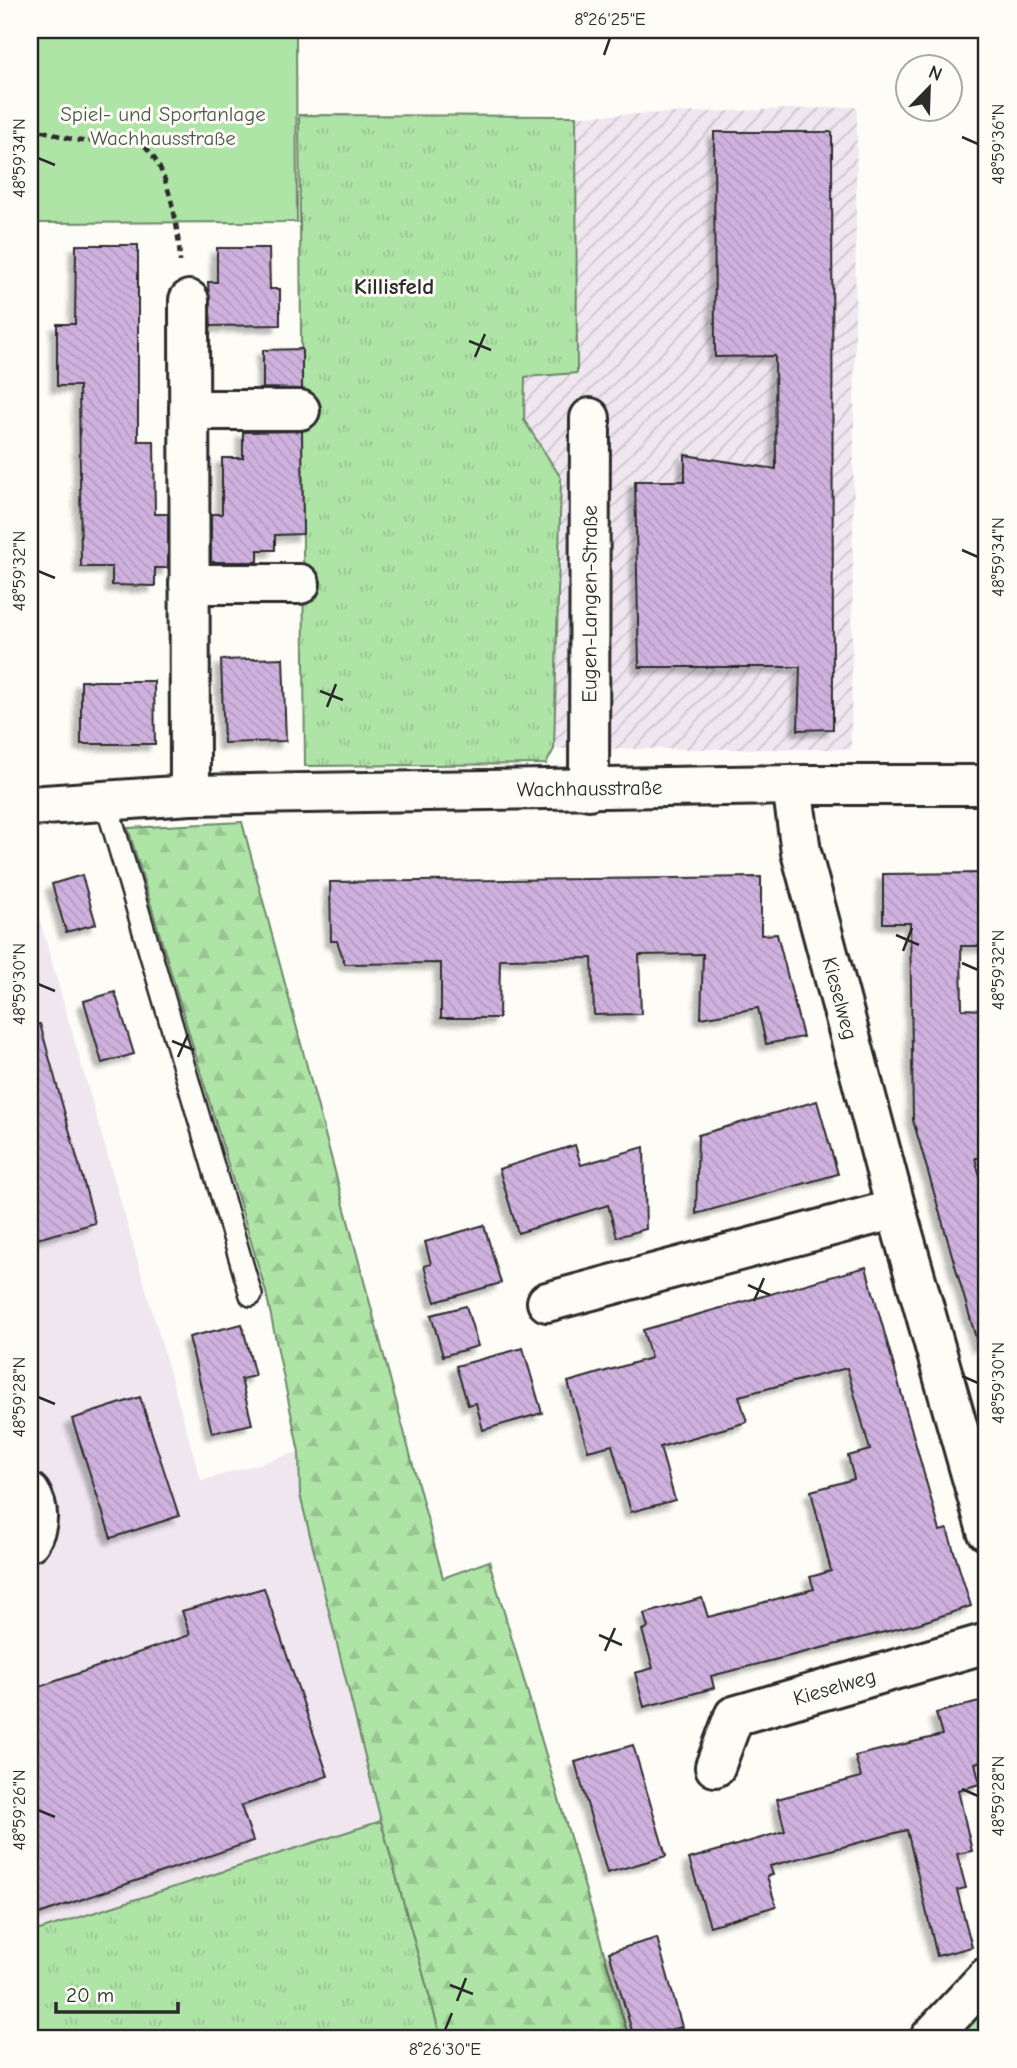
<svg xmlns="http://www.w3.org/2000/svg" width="1017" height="2068" viewBox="0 0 1017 2068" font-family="'Comic Neue',sans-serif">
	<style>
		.built { fill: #efe6f0 }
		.industrial { fill: url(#industrial-furrows) }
		.grass { fill: url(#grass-tufts); stroke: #6d8869; stroke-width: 2 }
		.forest { fill: url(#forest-firs); stroke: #6d8869; stroke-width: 2 }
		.park { fill: #afe4a7; stroke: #6d8869; stroke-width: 2 }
		.building { fill: url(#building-back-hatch); stroke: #2b2b2b; stroke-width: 2; filter: url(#shadow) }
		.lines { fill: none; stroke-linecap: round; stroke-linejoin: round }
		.service-casing { stroke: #2b2b2b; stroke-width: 26 }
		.minor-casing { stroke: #2b2b2b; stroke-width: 44 }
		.path { stroke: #2b2b2b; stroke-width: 4.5; stroke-dasharray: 7 5; stroke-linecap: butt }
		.service { stroke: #fdfcf7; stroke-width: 21 }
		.minor { stroke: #fdfcf7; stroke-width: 38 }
		.ticks { fill: none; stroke: #2b2b2b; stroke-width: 2.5 }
		.labels { text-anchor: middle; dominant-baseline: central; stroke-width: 6; stroke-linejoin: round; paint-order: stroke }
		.park-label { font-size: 21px; fill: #4c594a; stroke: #fdfcf7 }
		.street-label { font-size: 21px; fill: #2b2b2b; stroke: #fdfcf7 }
		.neighbourhood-label { font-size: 23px; font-weight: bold; fill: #2b2b2b; stroke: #fdfcf7 }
		.neatline { fill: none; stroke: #2b2b2b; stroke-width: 2.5 }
		.ticks-label { font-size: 18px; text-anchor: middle; fill: #2b2b2b }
	</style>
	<defs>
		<pattern id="industrial-furrows" width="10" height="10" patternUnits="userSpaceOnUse" patternTransform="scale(1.75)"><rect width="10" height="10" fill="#efe6f0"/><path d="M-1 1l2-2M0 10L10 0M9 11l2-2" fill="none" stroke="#cdc5ce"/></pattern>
		<pattern id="grass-tufts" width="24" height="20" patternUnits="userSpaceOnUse" patternTransform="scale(1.75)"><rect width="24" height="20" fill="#afe4a7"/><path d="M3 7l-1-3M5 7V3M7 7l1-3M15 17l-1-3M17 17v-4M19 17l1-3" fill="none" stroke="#97c490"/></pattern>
		<pattern id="forest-firs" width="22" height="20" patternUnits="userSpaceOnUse" patternTransform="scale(1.75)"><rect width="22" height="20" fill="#afe4a7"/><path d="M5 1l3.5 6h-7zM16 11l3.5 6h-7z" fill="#97c490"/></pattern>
		<pattern id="building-back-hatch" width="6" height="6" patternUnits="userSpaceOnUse" patternTransform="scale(1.75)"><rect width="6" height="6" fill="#cfb1de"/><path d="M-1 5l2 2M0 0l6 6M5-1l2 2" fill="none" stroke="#b298bf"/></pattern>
		<filter id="shadow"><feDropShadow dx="-6" dy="6" stdDeviation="2" flood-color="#0004"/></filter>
	</defs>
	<rect width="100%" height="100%" fill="#fdfcf7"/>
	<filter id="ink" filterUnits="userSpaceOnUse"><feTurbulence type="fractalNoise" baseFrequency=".0143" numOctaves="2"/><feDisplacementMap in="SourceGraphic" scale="14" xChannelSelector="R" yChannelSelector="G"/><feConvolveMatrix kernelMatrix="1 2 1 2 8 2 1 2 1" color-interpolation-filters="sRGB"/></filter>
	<g filter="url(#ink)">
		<path class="built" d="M30,886L201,1481L299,1452L300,1495L381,1821L30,1933Z"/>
		<path class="industrial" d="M857,107L851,749H554L561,478L503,399L531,374L577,373L576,116Z"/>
		<g class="grass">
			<path d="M299,115L576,116L577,373L525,377L524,420L561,478L554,749L546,764L305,766Z"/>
			<path d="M381,1821L441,2038H30V1933Z"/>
		</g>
		<path class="forest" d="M242,822L443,1578L489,1561L629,2038H441L381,1821L300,1495L299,1452L266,1292L128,828Z"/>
		<g class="park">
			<path d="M30,30H296L297,222L31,223Z"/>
			<path d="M987,1991V2038H944Z"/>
		</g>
		<g class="building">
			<path d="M714,132H832L833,729L798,730L800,667H639L635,481H685V455L776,469L775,356L715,357Z"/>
			<path d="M76,245H138V441H154L155,514H168V568H155V586L112,585V567H81L79,386H57V324H75Z"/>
			<path d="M217,248H269L270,289H280V325L211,326L208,282H217Z"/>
			<path d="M302,349V389L263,388V350Z"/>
			<path d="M302,431L303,534L275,535V550H258V562H211V514H222V458H243V432Z"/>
			<path d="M283,658L286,741L224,743L221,660Z"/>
			<path d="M81,681H154L155,744H81Z"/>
			<path d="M987,873V946H961L962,1009L987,1010V1158H975L987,1202V1343L978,1345L913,1120L910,923H883V874Z"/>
			<path d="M82,875L96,924L66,932L52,884Z"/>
			<path d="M761,877V935L777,934L803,1037L766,1044L758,1008L701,1018L703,954L639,955L641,1014L594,1015L592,958L500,959L499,1018H441V963L345,964L337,941H331L330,882Z"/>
			<path d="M115,992L134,1054L102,1063L84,1001Z"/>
			<path d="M40,1024L95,1223L30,1241V1026Z"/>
			<path d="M817,1101L838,1174L696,1214L698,1135Z"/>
			<path d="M575,1145L581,1165L644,1147L646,1229L617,1237L608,1205L518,1233L499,1169Z"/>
			<path d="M484,1225L501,1283L435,1302L424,1266L431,1264L425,1242Z"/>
			<path d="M866,1267L940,1531L947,1529L971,1606L920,1623L711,1676L714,1688L644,1707L635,1673L653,1668L642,1630L648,1628L644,1614L702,1598L708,1617L814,1589L810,1577L831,1571L811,1491L854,1479L848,1456L870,1450L847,1368L739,1396L747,1422L660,1447L675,1500L631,1512L612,1445L588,1451L568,1382L651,1358L643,1330Z"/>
			<path d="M466,1306L478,1346L443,1356L431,1315Z"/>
			<path d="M242,1324L255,1376L241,1379L252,1424L212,1433L189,1337Z"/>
			<path d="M523,1348L542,1413L483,1430L476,1403L468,1405L456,1366Z"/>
			<path d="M140,1397L179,1516L111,1538L72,1419Z"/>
			<path d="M264,1588L328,1776L241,1806L253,1841L30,1917V1690L190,1635L182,1611Z"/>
			<path d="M987,1700V1759L975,1763L980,1784L958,1790L972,1851L957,1854L966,1888L957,1890L972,1947L937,1956L907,1830L770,1866L773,1875L767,1876L776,1906L710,1926L689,1859L785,1831L777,1799L861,1777L855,1756L942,1735L936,1713Z"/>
			<path d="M633,1745L666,1856L607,1873L575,1762Z"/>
			<path d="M657,1938L682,2027L634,2038L609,1952Z"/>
		</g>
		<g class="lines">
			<g class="service-casing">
				<path id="service" d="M106,802L251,1295"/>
			</g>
			<g class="minor-casing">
				<g id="minor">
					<path d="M189,300L190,795"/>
					<path d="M189,410H300"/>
					<path d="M189,584H300"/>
					<path id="s1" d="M792,785L801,852L896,1209L987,1531"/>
					<path id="s2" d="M589,790L590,418"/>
					<path id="s3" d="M30,806L190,795L792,785H987"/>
					<path d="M547,1302L896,1209"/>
					<path d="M30,1493C40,1508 39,1526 30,1541"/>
					<path id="s4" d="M715,1767L734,1716L987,1643"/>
					<path d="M930,2038L987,1977"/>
				</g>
			</g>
			<path class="path" d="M30,129C47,130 64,139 82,141C97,143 110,134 125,136C167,142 179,229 180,262"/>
			<use href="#service" class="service"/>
			<use href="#minor" class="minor"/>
		</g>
	</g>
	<path class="ticks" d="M604,55L610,38M962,137L978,144M38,158L55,165M469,341L491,350M475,357L485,334M962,550L978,557M38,571L55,578M320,691L343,700M327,707L336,684M896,935L919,945M903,951L912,928M962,963L978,970M38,984L55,991M172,1041L194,1050M178,1057L188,1034M748,1285L770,1295M754,1301L764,1278M962,1376L978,1383M38,1397L55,1404M599,1635L622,1645M605,1651L615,1628M962,1789L978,1796M38,1810L55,1817M450,1985L473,1994M457,2001L466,1978M445,2030L452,2013"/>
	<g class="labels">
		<g class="park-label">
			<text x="163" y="114">Spiel- und Sportanlage<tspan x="163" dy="24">Wachhausstraße</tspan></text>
		</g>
		<g class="street-label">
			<text stroke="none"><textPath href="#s2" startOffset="186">Eugen-Langen-Straße</textPath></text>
			<text stroke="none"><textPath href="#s3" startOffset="560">Wachhausstraße</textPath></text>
			<text stroke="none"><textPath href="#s1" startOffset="219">Kieselweg</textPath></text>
			<text stroke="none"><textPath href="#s4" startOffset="159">Kieselweg</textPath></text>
		</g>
		<g class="neighbourhood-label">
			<text x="394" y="286">Killisfeld</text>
		</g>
	</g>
	<rect width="1017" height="2068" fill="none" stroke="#fdfcf7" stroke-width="77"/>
	<g transform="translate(929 88) rotate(23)"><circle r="33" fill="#fdfcf7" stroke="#a9a8a5" stroke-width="2"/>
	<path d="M0-5L12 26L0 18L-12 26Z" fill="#2b2b2b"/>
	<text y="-10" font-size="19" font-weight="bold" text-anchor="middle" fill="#2b2b2b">N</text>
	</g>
	<path d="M56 2002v10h122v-10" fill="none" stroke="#2b2b2b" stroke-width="3.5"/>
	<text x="66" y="2002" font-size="21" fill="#2b2b2b" stroke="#fdfcf7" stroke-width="5" paint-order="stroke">20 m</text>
	<rect x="38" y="38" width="940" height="1992" class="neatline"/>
	<g class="ticks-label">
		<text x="610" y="25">8°26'25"E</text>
		<text transform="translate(998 144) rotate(-90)" y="6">48°59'36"N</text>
		<text transform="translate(19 158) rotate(-90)" y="6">48°59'34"N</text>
		<text transform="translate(998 557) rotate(-90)" y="6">48°59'34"N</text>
		<text transform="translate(19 571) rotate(-90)" y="6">48°59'32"N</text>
		<text transform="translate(998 970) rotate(-90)" y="6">48°59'32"N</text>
		<text transform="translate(19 984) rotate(-90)" y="6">48°59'30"N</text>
		<text transform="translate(998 1383) rotate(-90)" y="6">48°59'30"N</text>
		<text transform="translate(19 1397) rotate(-90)" y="6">48°59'28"N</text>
		<text transform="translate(998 1796) rotate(-90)" y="6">48°59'28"N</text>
		<text transform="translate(19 1810) rotate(-90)" y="6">48°59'26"N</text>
		<text x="445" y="2055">8°26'30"E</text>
	</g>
</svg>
